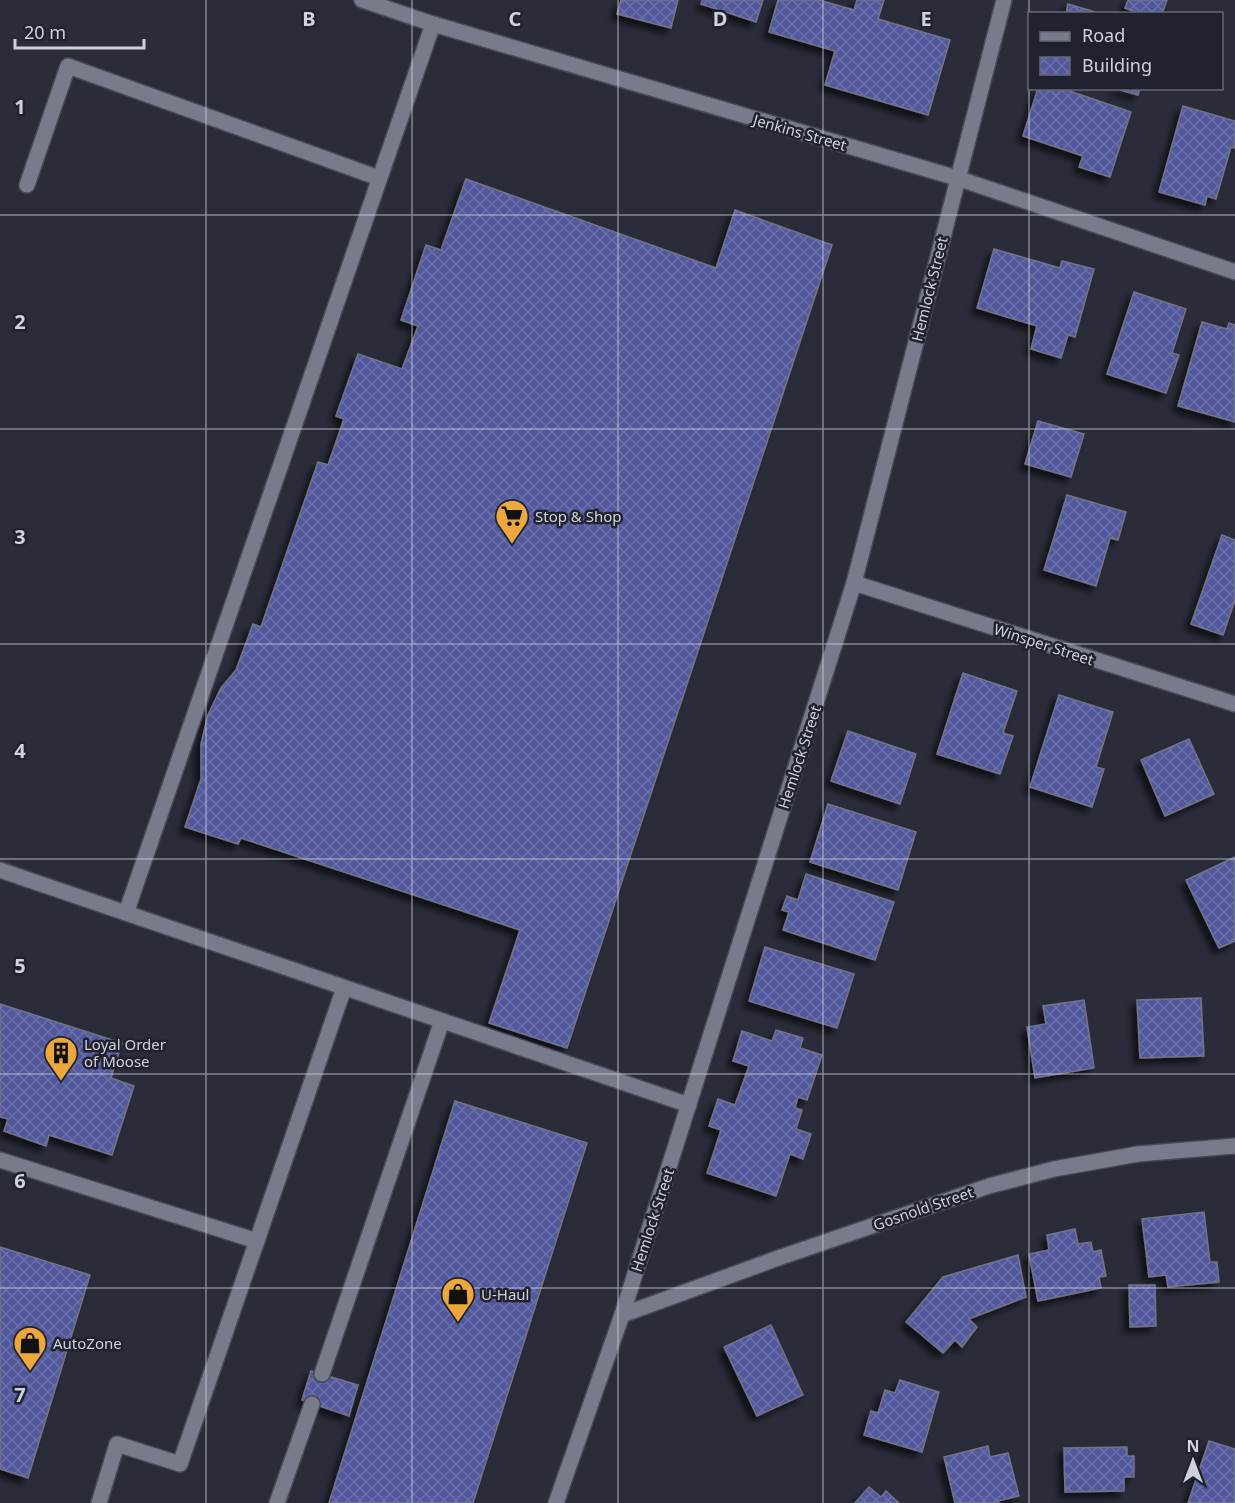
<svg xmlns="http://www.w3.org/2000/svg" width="1235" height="1503" viewBox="0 0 1235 1503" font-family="'Noto Sans',sans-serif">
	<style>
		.building { fill: url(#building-cross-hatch); stroke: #727485; stroke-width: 1.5; filter: url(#shadow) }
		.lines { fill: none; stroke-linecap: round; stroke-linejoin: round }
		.lane-casing { stroke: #474955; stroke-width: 18 }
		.street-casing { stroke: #474955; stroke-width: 18 }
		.lane { stroke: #787b8c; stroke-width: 15 }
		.street { stroke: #787b8c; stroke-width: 15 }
		.grid { fill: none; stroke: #d0d2db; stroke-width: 1.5; stroke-opacity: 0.55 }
		.labels { text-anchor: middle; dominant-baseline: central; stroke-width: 5; stroke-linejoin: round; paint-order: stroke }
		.street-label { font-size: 15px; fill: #d0d2db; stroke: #20222f }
		.poi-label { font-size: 15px; fill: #d0d2db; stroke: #20222f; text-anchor: start }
		.grid-label { font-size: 20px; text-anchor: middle; font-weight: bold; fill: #d0d2db; stroke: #20222f; stroke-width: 5; stroke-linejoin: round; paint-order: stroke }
	</style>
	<defs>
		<pattern id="building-cross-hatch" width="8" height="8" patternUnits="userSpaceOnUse" patternTransform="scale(1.5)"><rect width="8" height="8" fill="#53589c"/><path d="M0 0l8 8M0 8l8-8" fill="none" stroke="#6b6fa9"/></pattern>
		<filter id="shadow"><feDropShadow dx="-5.5" dy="5.5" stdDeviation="3" flood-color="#0009"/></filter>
	</defs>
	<rect width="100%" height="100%" fill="#2a2c3a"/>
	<g class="building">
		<path d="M621,0H678L671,28L617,14Z"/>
		<path d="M702,0H763L756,22L701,4Z"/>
		<path d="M778,0H819L854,10L857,0H884L878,19L950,40L928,115L825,85L835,51L769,32Z"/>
		<path d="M1128,0H1167L1162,14H1141L1125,8Z"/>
		<path d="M1068,4L1102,14H1066Z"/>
		<path d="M1038,88H1061L1131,112L1110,177L1079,167L1083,156L1023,136Z"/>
		<path d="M1113,88H1140L1138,95Z"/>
		<path d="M1183,106L1235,121V148L1231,147L1216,199L1207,196L1205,205L1159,192Z"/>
		<path d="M466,179L716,268L735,210L832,245L567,1048L489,1023L520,930L241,838L238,844L185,827L201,779V744L208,715L221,688L236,670L253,624L261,627L318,462L328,465L344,419L336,416L358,354L402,369L418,326L401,320L426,245L441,250Z"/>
		<path d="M994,249L1060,268L1062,261L1094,269L1075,337L1068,335L1061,358L1031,349L1037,326L977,308Z"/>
		<path d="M1134,292L1186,309L1172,353L1179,355L1166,393L1107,374Z"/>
		<path d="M1202,322L1227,329L1229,323L1235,325V422L1178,406Z"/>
		<path d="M1038,421L1084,434L1071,477L1025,464Z"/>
		<path d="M1067,495L1126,512L1118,540L1110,538L1096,586L1044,570Z"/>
		<path d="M1222,535L1235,540V600L1223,635L1191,624Z"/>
		<path d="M963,673L1017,691L1003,733L1013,736L1000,774L937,754Z"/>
		<path d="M1059,695L1113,712L1096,767L1104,769L1092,807L1030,787Z"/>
		<path d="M848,731L916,754L900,804L831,781Z"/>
		<path d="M1189,739L1214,794L1165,816L1141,760Z"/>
		<path d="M828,804L916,832L898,890L810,862Z"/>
		<path d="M1235,857V941L1219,948L1186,880Z"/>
		<path d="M806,874L894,902L875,960L783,930L789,912L782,910L787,896L798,900Z"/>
		<path d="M765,947L854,974L837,1028L749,1001Z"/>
		<path d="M1201,998L1204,1056L1140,1058L1137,1000Z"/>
		<path d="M1084,1000L1094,1068L1035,1078L1027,1027L1046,1024L1043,1006Z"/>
		<path d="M0,1004L122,1043L111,1078L134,1086L112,1155L49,1135L46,1146L4,1131L8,1119L0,1117Z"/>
		<path d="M776,1030L803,1038L800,1048L822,1055L807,1100L798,1097L795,1108L802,1110L796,1129L811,1134L803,1159L790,1154L776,1196L707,1173L721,1130L709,1126L718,1099L735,1105L749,1066L733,1061L742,1031L772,1041Z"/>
		<path d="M455,1101L587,1143L473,1503H329Z"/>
		<path d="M1204,1212L1210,1262H1217L1219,1282L1168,1287L1166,1275L1149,1277L1142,1219Z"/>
		<path d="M1075,1229L1078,1244L1091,1242L1093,1252L1101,1250L1106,1276L1099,1277L1101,1288L1038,1301L1029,1254L1049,1250L1047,1235Z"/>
		<path d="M0,1247L90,1275L28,1478L0,1469Z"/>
		<path d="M1018,1255L1026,1297L969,1319L977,1327L962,1347L955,1340L943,1353L906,1322L943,1277Z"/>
		<path d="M1129,1285H1155L1156,1326L1130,1327Z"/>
		<path d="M771,1325L803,1395L757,1416L724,1347Z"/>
		<path d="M311,1371L358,1385L349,1416L302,1400Z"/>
		<path d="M900,1380L939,1392L922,1452L864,1435L871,1411L878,1413L885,1390L895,1393Z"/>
		<path d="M1209,1441L1235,1449V1503H1188Z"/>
		<path d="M988,1446L990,1457L1008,1453L1019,1496L998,1501L999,1503H955L944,1457Z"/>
		<path d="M1127,1447V1456H1134V1477H1124V1491L1065,1492L1064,1448Z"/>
		<path d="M869,1487L881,1497L886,1491L899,1503H855Z"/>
	</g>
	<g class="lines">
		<g class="lane-casing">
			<g id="lane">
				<path d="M27,185L68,66L379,178"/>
				<path d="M0,870L689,1105"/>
				<path d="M126,913L433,24"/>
				<path d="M0,1160L257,1241"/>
				<path d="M322,1374L442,1021"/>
				<path d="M99,1503L117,1444L180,1464L344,988"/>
				<path d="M277,1503L312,1404"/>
			</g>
		</g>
		<g class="street-casing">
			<g id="street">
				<path d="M362,0L433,24L957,178L1235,272"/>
				<path d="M854,583L1235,704"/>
				<path d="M622,1315L781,1257L989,1186L1054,1169L1138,1154L1235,1146"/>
				<path d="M556,1503L622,1315L854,583L1004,0"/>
			</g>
		</g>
		<use href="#lane" class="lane"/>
		<use href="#street" class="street"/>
	</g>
	<path class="grid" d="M206,0V1503M412,0V1503M618,0V1503M823,0V1503M1029,0V1503M0,215H1235M0,429H1235M0,644H1235M0,859H1235M0,1074H1235M0,1288H1235"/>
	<defs>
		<g id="supermarket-pin" transform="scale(1.725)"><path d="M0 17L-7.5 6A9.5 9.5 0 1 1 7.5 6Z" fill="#eda83b" stroke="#20222f"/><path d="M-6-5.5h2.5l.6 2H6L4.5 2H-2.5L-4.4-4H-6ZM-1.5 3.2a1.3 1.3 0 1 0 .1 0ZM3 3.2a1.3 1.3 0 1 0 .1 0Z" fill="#111"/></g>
		<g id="building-pin" transform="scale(1.725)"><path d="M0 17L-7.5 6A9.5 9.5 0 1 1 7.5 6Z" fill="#eda83b" stroke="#20222f"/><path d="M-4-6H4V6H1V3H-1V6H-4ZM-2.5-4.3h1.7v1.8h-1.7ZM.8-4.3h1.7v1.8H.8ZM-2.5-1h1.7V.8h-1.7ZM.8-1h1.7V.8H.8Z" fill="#111"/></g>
		<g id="shop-pin" transform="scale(1.725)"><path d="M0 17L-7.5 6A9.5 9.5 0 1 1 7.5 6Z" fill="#eda83b" stroke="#20222f"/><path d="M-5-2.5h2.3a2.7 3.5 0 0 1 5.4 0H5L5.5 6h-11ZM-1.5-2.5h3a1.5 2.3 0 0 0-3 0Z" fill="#111"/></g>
	</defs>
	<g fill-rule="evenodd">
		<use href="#supermarket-pin" x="512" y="516"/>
		<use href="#building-pin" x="61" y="1053"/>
		<use href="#shop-pin" x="458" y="1294"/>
		<use href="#shop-pin" x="30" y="1343"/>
	</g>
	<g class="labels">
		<g class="street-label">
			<text transform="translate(800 132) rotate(16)">Jenkins Street</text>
			<text transform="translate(929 289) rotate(-76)">Hemlock Street</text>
			<text transform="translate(1044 644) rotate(18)">Winsper Street</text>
			<text transform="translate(799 757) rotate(-72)">Hemlock Street</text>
			<text transform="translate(923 1208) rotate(-19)">Gosnold Street</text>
			<text transform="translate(652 1220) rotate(-72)">Hemlock Street</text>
		</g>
		<g class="poi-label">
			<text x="535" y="516">Stop &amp; Shop</text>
			<text x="84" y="1044">Loyal Order<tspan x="84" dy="17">of Moose</tspan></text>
			<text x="481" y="1294">U-Haul</text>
			<text x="53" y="1343">AutoZone</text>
		</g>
	</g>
	<g class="grid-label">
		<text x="309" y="26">B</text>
		<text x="515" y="26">C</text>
		<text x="720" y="26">D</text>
		<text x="926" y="26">E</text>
		<text x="20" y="114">1</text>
		<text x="20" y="329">2</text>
		<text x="20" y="544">3</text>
		<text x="20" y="758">4</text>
		<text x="20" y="973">5</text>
		<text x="20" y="1188">6</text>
		<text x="20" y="1402">7</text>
	</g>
	<rect x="1028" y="12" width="195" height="78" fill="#20222f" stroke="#666874" stroke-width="1.5"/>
	<rect x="1040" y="32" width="30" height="9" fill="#787b8c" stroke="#666874" stroke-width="1.5"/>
	<text x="1082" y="42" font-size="18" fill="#d0d2db">Road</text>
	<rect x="1040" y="57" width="30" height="18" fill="url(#building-cross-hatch)" stroke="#666874" stroke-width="1.5"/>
	<text x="1082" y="72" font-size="18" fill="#d0d2db">Building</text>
	<g transform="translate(1193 1461)" stroke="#20222f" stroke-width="4.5" paint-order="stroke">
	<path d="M0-4.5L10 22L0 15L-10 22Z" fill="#d0d2db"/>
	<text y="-9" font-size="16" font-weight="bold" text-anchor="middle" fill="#d0d2db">N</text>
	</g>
	<path d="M15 39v9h129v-9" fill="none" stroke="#d0d2db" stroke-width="3"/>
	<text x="24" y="39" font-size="18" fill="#d0d2db" stroke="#20222f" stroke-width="4.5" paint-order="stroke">20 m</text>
</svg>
